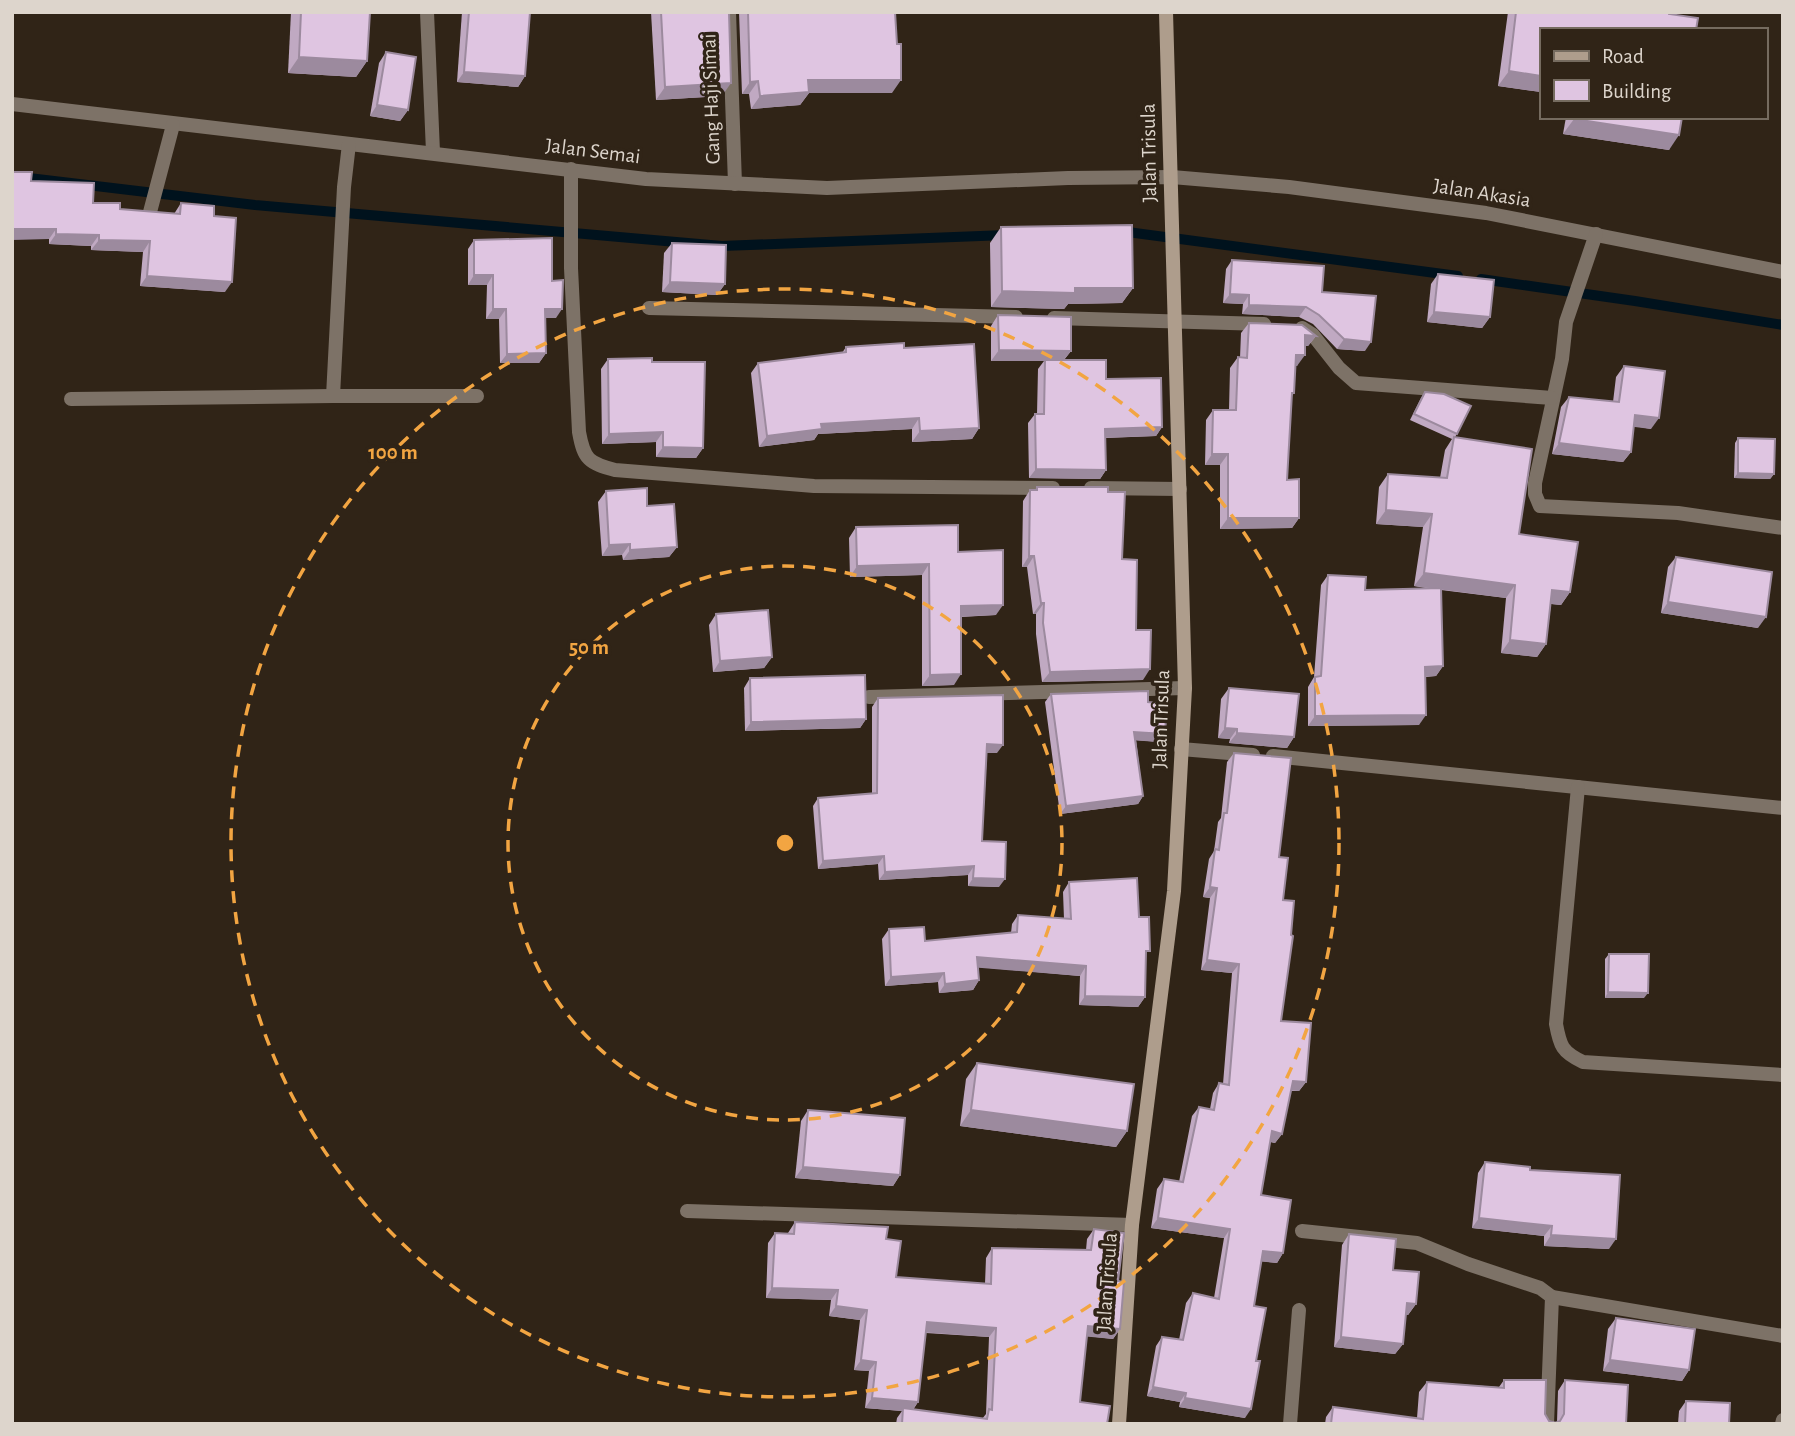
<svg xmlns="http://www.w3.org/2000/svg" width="1795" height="1436" viewBox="0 0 1795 1436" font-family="'Alegreya Sans',sans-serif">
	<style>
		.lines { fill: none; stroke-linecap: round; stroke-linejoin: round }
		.stream { stroke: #00121d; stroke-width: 10 }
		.street { stroke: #7d7267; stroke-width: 14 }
		.secondary { stroke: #ae9d8c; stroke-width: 14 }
		.wall { fill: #c0a9c2; fill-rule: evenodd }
		.shaded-wall { fill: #9c8a9e }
		.building { fill: #dfc5e1; stroke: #9c8a9e; stroke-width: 2 }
		.ring { fill: none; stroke: #f2a542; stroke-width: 3.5; stroke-dasharray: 12 9 }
		.labels { text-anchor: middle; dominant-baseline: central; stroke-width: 7; stroke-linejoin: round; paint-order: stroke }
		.street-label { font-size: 21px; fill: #ddd5cc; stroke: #302417 }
		.centre { fill: #f2a542; stroke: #302417; stroke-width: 3.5 }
		.ring-label { font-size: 21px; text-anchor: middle; font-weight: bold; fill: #f2a542; stroke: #302417; stroke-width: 7; stroke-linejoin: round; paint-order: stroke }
	</style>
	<rect width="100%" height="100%" fill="#302417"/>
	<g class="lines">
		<g class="stream">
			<path d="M12,176L255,205L722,246L1006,235"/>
			<path d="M1120,231L1458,276"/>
			<path d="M1481,279L1635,301L1783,325"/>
		</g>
		<g class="street">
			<path d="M427,12L433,152"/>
			<path d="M729,12L735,184"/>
			<path d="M12,104L646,179L827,188L1068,178L1172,177L1289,187L1486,213L1783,272"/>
			<path d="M571,169V268L579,432C584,460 589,463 615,470L814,486L1053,488"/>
			<path d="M150,212L173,125"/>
			<path d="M1596,234L1566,322L1562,359L1535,483V494L1540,506L1678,513L1783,528"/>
			<path d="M649,308L1016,317"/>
			<path d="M1054,318L1264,324"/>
			<path d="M1302,328L1313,335L1339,368L1356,383L1552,398"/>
			<path d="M333,396L344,187L349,144"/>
			<path d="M71,399L333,396H477"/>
			<path d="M1091,488L1180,489"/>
			<path d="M869,697L1185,688"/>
			<path d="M1181,749L1253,755"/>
			<path d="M1273,756L1783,808"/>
			<path d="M1578,787L1556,1024C1560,1046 1562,1052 1583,1062L1783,1075"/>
			<path d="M687,1211L1132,1225"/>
			<path d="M1302,1231L1417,1243L1468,1264L1540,1288L1552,1297L1547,1424"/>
			<path d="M1552,1297L1783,1336"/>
			<path d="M1290,1424L1299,1310"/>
			<path d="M1782,1424L1783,1420"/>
		</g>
		<path class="secondary" d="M1119,1424L1132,1225L1174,891L1185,688L1166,12"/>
	</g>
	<g class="wall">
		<path d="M291,12H370L367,61L356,77L288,73Z"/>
		<path d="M462,12H530L525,76L518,87L457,82Z"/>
		<path d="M651,12H729L722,96L656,100Z"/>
		<path d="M739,12H895L892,93H809L800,105L751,109L749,94H742Z"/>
		<path d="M1508,12H1669V14L1541,30V92L1498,86Z"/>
		<path d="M386,52L408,110L400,121L370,116L379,63Z"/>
		<path d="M1566,117H1682L1669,150L1563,134Z"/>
		<path d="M31,181L93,203L120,209L174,214L181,203L214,216L225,292L140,286L143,252L91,250V246L49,244V239Z"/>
		<path d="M1001,227L1133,288L1122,303L1068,304L1064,309L991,307L990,243Z"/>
		<path d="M474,240L552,281L556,318H545L546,353L539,363H500L499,319H486L487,285H468V249Z"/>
		<path d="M672,243L725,284L717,295L662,292L664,253Z"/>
		<path d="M1232,260L1322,292L1365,351L1337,349L1313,324L1299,317L1242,314L1243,304L1223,303L1226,269Z"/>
		<path d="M1438,274L1490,317L1482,328L1427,322L1431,284Z"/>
		<path d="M998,315L1071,351L1064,360L1106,379L1162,427L1156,436L1106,438V470L1100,479L1029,478L1028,423L1035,414H1037L1038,369L1044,361H991V326Z"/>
		<path d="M1249,323L1316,336L1308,346H1305L1297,366L1295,365L1294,393L1291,397L1287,480L1299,518L1292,528L1220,529V465H1205L1206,420L1213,410H1229L1230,368L1238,357L1240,358L1241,333Z"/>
		<path d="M846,347L904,348L979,428L972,439L912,442V429L818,434L814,440L759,447L751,373L758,363L842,353Z"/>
		<path d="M608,359L652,362L703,448L696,458L656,457V442L602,444L601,369Z"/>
		<path d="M1624,366L1651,429L1634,426L1631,452L1623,462L1552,454L1561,407L1569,397L1613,402L1616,377Z"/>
		<path d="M1425,392L1457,434L1455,437L1519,534L1570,592L1561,605L1551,604L1546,644L1537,657L1501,653L1506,598L1441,590L1443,666L1436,676L1426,677L1419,725L1308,726V687L1314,677L1321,585L1328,575L1365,590L1432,589L1414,586L1423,527L1376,524L1379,487L1388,474L1440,478L1445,450L1452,439L1410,420L1421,398Z"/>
		<path d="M1738,438L1774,474L1770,479L1734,478L1735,443Z"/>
		<path d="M1037,487L1108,492L1136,630L1143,680L1042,682L1036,634V614H1033L1027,567H1022L1023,501L1030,490H1035Z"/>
		<path d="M606,491L647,506L677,547L669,557L623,560L622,555L602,556L598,502Z"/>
		<path d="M856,527L958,552L996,615L961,617L954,685L922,686V575L850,577L849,538Z"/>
		<path d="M1676,557L1758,628L1661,613L1668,567Z"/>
		<path d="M716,614L772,657L764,668L713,672L709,625Z"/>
		<path d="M750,678L866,719L860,728L745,731L744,688Z"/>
		<path d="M1229,688L1294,737L1287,748L1229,743L1230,739L1218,738L1221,699Z"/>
		<path d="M1051,694L1148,702L1165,734L1159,742L1136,740L1143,796L1138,804L1060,814L1045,702Z"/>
		<path d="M878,698L997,753H987L982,841L999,887L968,886V875L879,880L878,864L818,869L813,806L818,798L872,794V707Z"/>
		<path d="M1234,753L1279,857L1283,900L1281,1021L1306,1082L1299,1091H1291L1282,1134L1275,1143L1270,1142L1261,1195L1283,1253L1277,1263L1261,1261L1254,1306L1245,1418L1179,1407L1180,1402L1147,1396L1156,1346L1162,1337L1179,1340L1186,1303L1193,1293L1214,1298L1224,1238L1151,1228L1157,1189L1164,1179L1179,1182L1192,1116L1199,1107L1210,1109L1213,1093L1219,1083L1223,1084L1232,973L1201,970L1210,898L1203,897L1209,859L1214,851L1218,822L1221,818L1227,762Z"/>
		<path d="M1069,882L1139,917L1146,957L1145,997L1138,1007L1079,1005L1080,976L978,967L979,980L973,990L939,993L938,982L885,986L882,939L889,929L925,941L1011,933L1012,924L1018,915L1064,919L1063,892Z"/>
		<path d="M1609,954L1644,998H1605V959Z"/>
		<path d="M977,1063L1127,1131L1116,1147L960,1126L966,1079Z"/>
		<path d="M808,1110L900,1175L893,1186L795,1178L801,1121Z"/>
		<path d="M1485,1162L1530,1170L1609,1249L1544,1246V1236L1472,1228L1478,1173Z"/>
		<path d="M795,1222L886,1239L896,1277L985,1284L986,1258L992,1248L1086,1250L1087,1239L1094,1229L1118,1281L1120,1329L1113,1339L1087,1336L1080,1402L1107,1424H896L897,1418L902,1411L865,1408L869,1371L854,1370L860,1320L829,1316L831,1300L766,1298L768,1243L775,1233H788ZM926,1333L989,1337L986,1414L982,1419L913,1410L918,1402Z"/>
		<path d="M1349,1234L1393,1270L1416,1304L1408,1315L1406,1314L1403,1344L1395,1354L1334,1347L1342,1245Z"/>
		<path d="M1616,1318L1689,1370L1682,1381L1603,1371L1608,1329Z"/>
		<path d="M1504,1380L1545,1414L1549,1421L1557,1422L1558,1391L1565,1380L1626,1424H1325L1326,1417L1333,1407L1417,1418L1419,1392L1427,1382L1499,1387Z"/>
		<path d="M1686,1401L1729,1424H1678L1679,1411Z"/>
	</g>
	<g class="shaded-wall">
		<path d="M299,57L367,61L356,77L288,73Z"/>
		<path d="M1509,71L1541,76V92L1498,86Z"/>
		<path d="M464,72L525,76L518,87L457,82Z"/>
		<path d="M808,80H901L892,93H809L800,105L751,109L760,96Z"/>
		<path d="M758,81L749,94H742L750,82Z"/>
		<path d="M731,83L722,96L656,100L665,87Z"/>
		<path d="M377,105L408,110L400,121L370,116Z"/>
		<path d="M1574,119L1679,135L1669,150L1563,134Z"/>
		<path d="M12,229H56L49,239L12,240Z"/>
		<path d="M56,234L99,235L91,246L49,244Z"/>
		<path d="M99,240L150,241L143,252L91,250Z"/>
		<path d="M474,275H493L487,285H468Z"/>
		<path d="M147,276L232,282L225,292L140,286Z"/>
		<path d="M670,282L725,284L717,295L662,292Z"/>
		<path d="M1075,288H1133L1122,303L1068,304L1064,309L991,307L1002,291Z"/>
		<path d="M1230,294L1249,295L1243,304L1223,303Z"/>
		<path d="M1249,305L1306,307L1299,317L1242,314Z"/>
		<path d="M493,309H506L499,319H486Z"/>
		<path d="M545,309H562L556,318H538Z"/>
		<path d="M1434,312L1490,317L1482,328L1427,322Z"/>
		<path d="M1305,335L1316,336L1308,346L1298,345Z"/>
		<path d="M1344,339L1371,342L1365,351L1337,349Z"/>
		<path d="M999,350L1071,351L1063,361H991Z"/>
		<path d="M546,353L539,363H500L507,354Z"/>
		<path d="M1296,355H1305L1297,366L1289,365Z"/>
		<path d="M1635,415L1659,418L1651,429L1627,426Z"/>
		<path d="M919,418L912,429L818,434L814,440L759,447L767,436L821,424Z"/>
		<path d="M1162,427L1156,436L1099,438L1105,429Z"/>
		<path d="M979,428L972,439L912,442L920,431Z"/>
		<path d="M663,432L656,442L602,444L609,434Z"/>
		<path d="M1559,443L1631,452L1623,462L1552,454Z"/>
		<path d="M663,447L703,448L696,458L656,457Z"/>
		<path d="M1212,454H1228L1220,465H1205Z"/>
		<path d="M1036,469L1106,470L1100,479L1029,478Z"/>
		<path d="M1738,473L1774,474L1770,479L1734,478Z"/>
		<path d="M1386,510L1432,514L1423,527L1376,524Z"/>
		<path d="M1228,518H1299L1292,528L1220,529Z"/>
		<path d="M630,544L622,555L602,556L609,545Z"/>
		<path d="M677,547L669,557L623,560L630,550Z"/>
		<path d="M1029,556H1034L1027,567H1022Z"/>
		<path d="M929,564L922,575L850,577L857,566Z"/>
		<path d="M1424,573L1515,585L1506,598L1414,586Z"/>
		<path d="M1552,590L1570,592L1561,605L1543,603Z"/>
		<path d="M1668,602L1766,617L1758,628L1661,613Z"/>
		<path d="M1041,603H1044L1036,614H1033Z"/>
		<path d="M1003,605L996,615L954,617L961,606Z"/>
		<path d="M1510,640L1546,644L1537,657L1501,653Z"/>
		<path d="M772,657L764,668L713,672L720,661Z"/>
		<path d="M1443,666L1436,676L1418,677L1425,667Z"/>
		<path d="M1150,669L1143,680L1042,682L1050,672Z"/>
		<path d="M961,674L954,685L922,686L930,675Z"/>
		<path d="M1426,715L1419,725L1308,726L1315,716Z"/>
		<path d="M866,719L860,728L745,731L751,722Z"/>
		<path d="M1225,728L1237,729L1230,739L1218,738Z"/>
		<path d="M1134,732L1165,734L1159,742L1129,740Z"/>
		<path d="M1237,733L1294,737L1287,748L1229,743Z"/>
		<path d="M987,744L1003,745L997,753H981Z"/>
		<path d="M1143,796L1138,804L1060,814L1066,806Z"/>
		<path d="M884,856L878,864L818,869L823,861Z"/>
		<path d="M974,866L968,875L879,880L885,872Z"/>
		<path d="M973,878L1005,879L999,887L968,886Z"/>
		<path d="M1210,887L1217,888L1210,898L1203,897Z"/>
		<path d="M977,957L1086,966L1080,976L970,967Z"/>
		<path d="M1207,960L1239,964L1232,973L1201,970Z"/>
		<path d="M944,973L938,982L885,986L891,977Z"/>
		<path d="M979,980L973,990L939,993L945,984Z"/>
		<path d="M1608,992L1648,993L1644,998H1605Z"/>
		<path d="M1085,996L1145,997L1138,1007L1079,1005Z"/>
		<path d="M1293,1081L1306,1082L1299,1091L1286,1090Z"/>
		<path d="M971,1110L1127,1131L1116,1147L960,1126Z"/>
		<path d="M1272,1131L1282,1134L1275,1143L1265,1140Z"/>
		<path d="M803,1167L900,1175L893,1186L795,1178Z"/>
		<path d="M1158,1218L1230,1229L1224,1238L1151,1228Z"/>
		<path d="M1479,1218L1552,1226L1544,1236L1472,1228Z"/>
		<path d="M1551,1235L1616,1239L1609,1249L1544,1246Z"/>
		<path d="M1263,1251L1283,1253L1277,1263L1256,1261Z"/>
		<path d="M772,1288L838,1290L831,1300L766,1298Z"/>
		<path d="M1407,1303L1416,1304L1408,1315L1400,1314Z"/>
		<path d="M836,1306L867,1310L860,1320L829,1316Z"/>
		<path d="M927,1322L996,1328L989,1337L920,1332Z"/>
		<path d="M1088,1326L1120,1329L1113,1339L1081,1336Z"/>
		<path d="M1341,1337L1403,1344L1395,1354L1334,1347Z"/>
		<path d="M861,1360L876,1362L869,1371L854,1370Z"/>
		<path d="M1610,1360L1689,1370L1682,1381L1603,1371Z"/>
		<path d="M1153,1387L1186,1393L1180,1402L1147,1396Z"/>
		<path d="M872,1398L918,1402L911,1412L903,1408L902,1411L865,1408Z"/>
		<path d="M1185,1398L1251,1409L1245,1418L1179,1407Z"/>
	</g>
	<g class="building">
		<path d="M301,12H370L367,61L299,57Z"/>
		<path d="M469,12H530L525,76L464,72Z"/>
		<path d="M661,12H729L731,83L665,87Z"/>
		<path d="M748,12H895L897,44H901V80H808L809,92L760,96L758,81L750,82Z"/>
		<path d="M1516,12H1669V14L1698,18L1696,30H1541V76L1509,71Z"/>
		<path d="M386,52L416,57L408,110L377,105Z"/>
		<path d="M1574,117H1682L1679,135L1574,119Z"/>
		<path d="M12,172H32L31,181L94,183L93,203H120V209L180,214L181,203L214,206V216L236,218L232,282L147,276L150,241L99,240V235L56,234V229H12Z"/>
		<path d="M1132,225L1133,288H1075V293L1002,291L1001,227Z"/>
		<path d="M552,238V281L563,280L562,309H545L546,353L507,354L506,309H493V275H474V240Z"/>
		<path d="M672,243L726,245L725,284L670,282Z"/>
		<path d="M1232,260L1324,266L1322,292L1376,296L1371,342L1344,339L1319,315L1306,307L1249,305V295L1230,294Z"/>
		<path d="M1438,274L1494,280L1490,317L1434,312Z"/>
		<path d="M998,315L1071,317V351L999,350Z"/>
		<path d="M1249,323L1302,325L1316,336L1305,335V355H1296L1294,393H1292L1287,480L1299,479V518H1228V454H1212L1213,410H1236L1238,357L1247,358Z"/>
		<path d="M904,343V348L974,344L979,428L920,431L919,418L821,424L822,429L767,436L758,363L846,352V347Z"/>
		<path d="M652,358V362H705L703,448L663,447V432L609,434L608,359Z"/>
		<path d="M1045,360H1106V379L1161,378L1162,427L1105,429L1106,470L1036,469L1035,414H1044Z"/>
		<path d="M1624,366L1665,371L1659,418L1635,415L1631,452L1559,443L1569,397L1619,402Z"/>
		<path d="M1425,392L1444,394L1471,406L1457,434L1414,414Z"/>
		<path d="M1454,437L1532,449L1519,534L1578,542L1570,592L1552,590L1546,644L1510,640L1515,585L1424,573L1432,514L1386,510L1388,474L1447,478Z"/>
		<path d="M1738,438L1775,439L1774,474L1738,473Z"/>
		<path d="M1037,487H1108V492H1125L1122,559L1137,560L1136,630H1151L1150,669L1050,672L1043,623L1044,603H1041L1034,556H1029L1030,490H1037Z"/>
		<path d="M647,488V506L674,504L677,547L630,550V544L609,545L606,491Z"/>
		<path d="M958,525V552L1003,550V605L961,606V674L930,675L929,564L857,566L856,527Z"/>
		<path d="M1676,557L1772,572L1766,617L1668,602Z"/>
		<path d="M1328,575L1366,577L1365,590L1441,588L1443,666L1425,667L1426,715L1315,716V677L1321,676Z"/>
		<path d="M768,610L772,657L720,661L716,614Z"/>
		<path d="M865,675L866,719L751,722L750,678Z"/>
		<path d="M1229,688L1299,694L1294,737L1237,733V729L1225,728Z"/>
		<path d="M1148,691V702L1167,704L1165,734L1134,732L1143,796L1066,806L1051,694Z"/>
		<path d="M1003,695V745L987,744L982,841L1006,842L1005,879L973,878L974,866L885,872L884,856L823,861L818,798L877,793L878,698Z"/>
		<path d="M1234,753L1291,758L1279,857L1288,858L1283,900L1294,901L1291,935L1293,936L1281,1021L1311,1023L1306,1082L1293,1081L1282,1134L1272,1131L1261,1195L1291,1200L1283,1253L1263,1251L1254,1306L1266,1308L1256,1361H1260L1251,1409L1185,1398L1186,1393L1153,1387L1162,1337L1183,1340L1193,1293L1219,1299L1230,1229L1158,1218L1164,1179L1183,1182L1199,1107L1214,1110L1219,1083L1229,1085L1239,964L1207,960L1217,888L1210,887L1215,849L1219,850L1224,813H1227Z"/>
		<path d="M1137,878L1139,917H1149L1150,951H1146L1145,997L1085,996L1086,966L977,957L979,980L945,984L944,973L891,977L889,929L924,927L925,941L1017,932L1018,915L1071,919L1069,882Z"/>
		<path d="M1609,954H1649L1648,993L1608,992Z"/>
		<path d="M977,1063L1134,1084L1127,1131L971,1110Z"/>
		<path d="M808,1110L905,1118L900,1175L803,1167Z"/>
		<path d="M1485,1162L1530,1167V1170L1620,1175L1616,1239L1551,1235L1552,1226L1479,1218Z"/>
		<path d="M795,1222L888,1227L886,1239L901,1241L896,1277L991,1284L992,1248L1091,1250L1094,1229L1124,1233L1118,1281L1124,1282L1120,1329L1088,1326L1080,1402L1110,1406L1107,1424H902L903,1408L987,1419L989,1409L992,1410L996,1328L927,1322L918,1402L872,1398L876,1362L861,1360L867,1310L836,1306L838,1290L772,1288L775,1233L794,1234Z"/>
		<path d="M1349,1234L1396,1239L1393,1270L1419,1272L1416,1304L1407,1303L1403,1344L1341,1337Z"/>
		<path d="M1616,1318L1695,1329L1689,1370L1610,1360Z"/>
		<path d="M1504,1380H1546L1545,1414L1549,1421L1555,1423L1560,1421L1564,1414L1565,1380L1628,1385L1626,1424H1331L1333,1407L1423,1419L1427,1382L1504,1388Z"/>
		<path d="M1686,1401L1730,1403L1729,1424H1685Z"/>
	</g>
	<g class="ring">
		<circle cx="785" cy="843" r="277"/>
		<circle cx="785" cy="843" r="554"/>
	</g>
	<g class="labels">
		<g class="street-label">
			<text transform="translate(711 99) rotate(-92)">Gang Haji Simai</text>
			<text transform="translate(593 151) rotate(7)">Jalan Semai</text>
			<text transform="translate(1149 153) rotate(-91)">Jalan Trisula</text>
			<text transform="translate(1482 193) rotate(9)">Jalan Akasia</text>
			<text transform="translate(1161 719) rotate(-88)">Jalan Trisula</text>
			<text transform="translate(1107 1282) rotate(-86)">Jalan Trisula</text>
		</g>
	</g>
	<circle cx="785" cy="843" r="10" class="centre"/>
	<g class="ring-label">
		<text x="393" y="459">100 m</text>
		<text x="589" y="654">50 m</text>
	</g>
	<rect width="1795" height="1436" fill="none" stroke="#ddd5cc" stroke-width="28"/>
	<rect x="1540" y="28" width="228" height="91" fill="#302417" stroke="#756b5f" stroke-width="2"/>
	<rect x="1554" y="51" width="35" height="10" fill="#ae9d8c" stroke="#756b5f" stroke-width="2"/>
	<text x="1602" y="63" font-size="21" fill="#ddd5cc">Road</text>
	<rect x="1554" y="80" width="35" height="21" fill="#dfc5e1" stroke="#756b5f" stroke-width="2"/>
	<text x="1602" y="98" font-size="21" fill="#ddd5cc">Building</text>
</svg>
